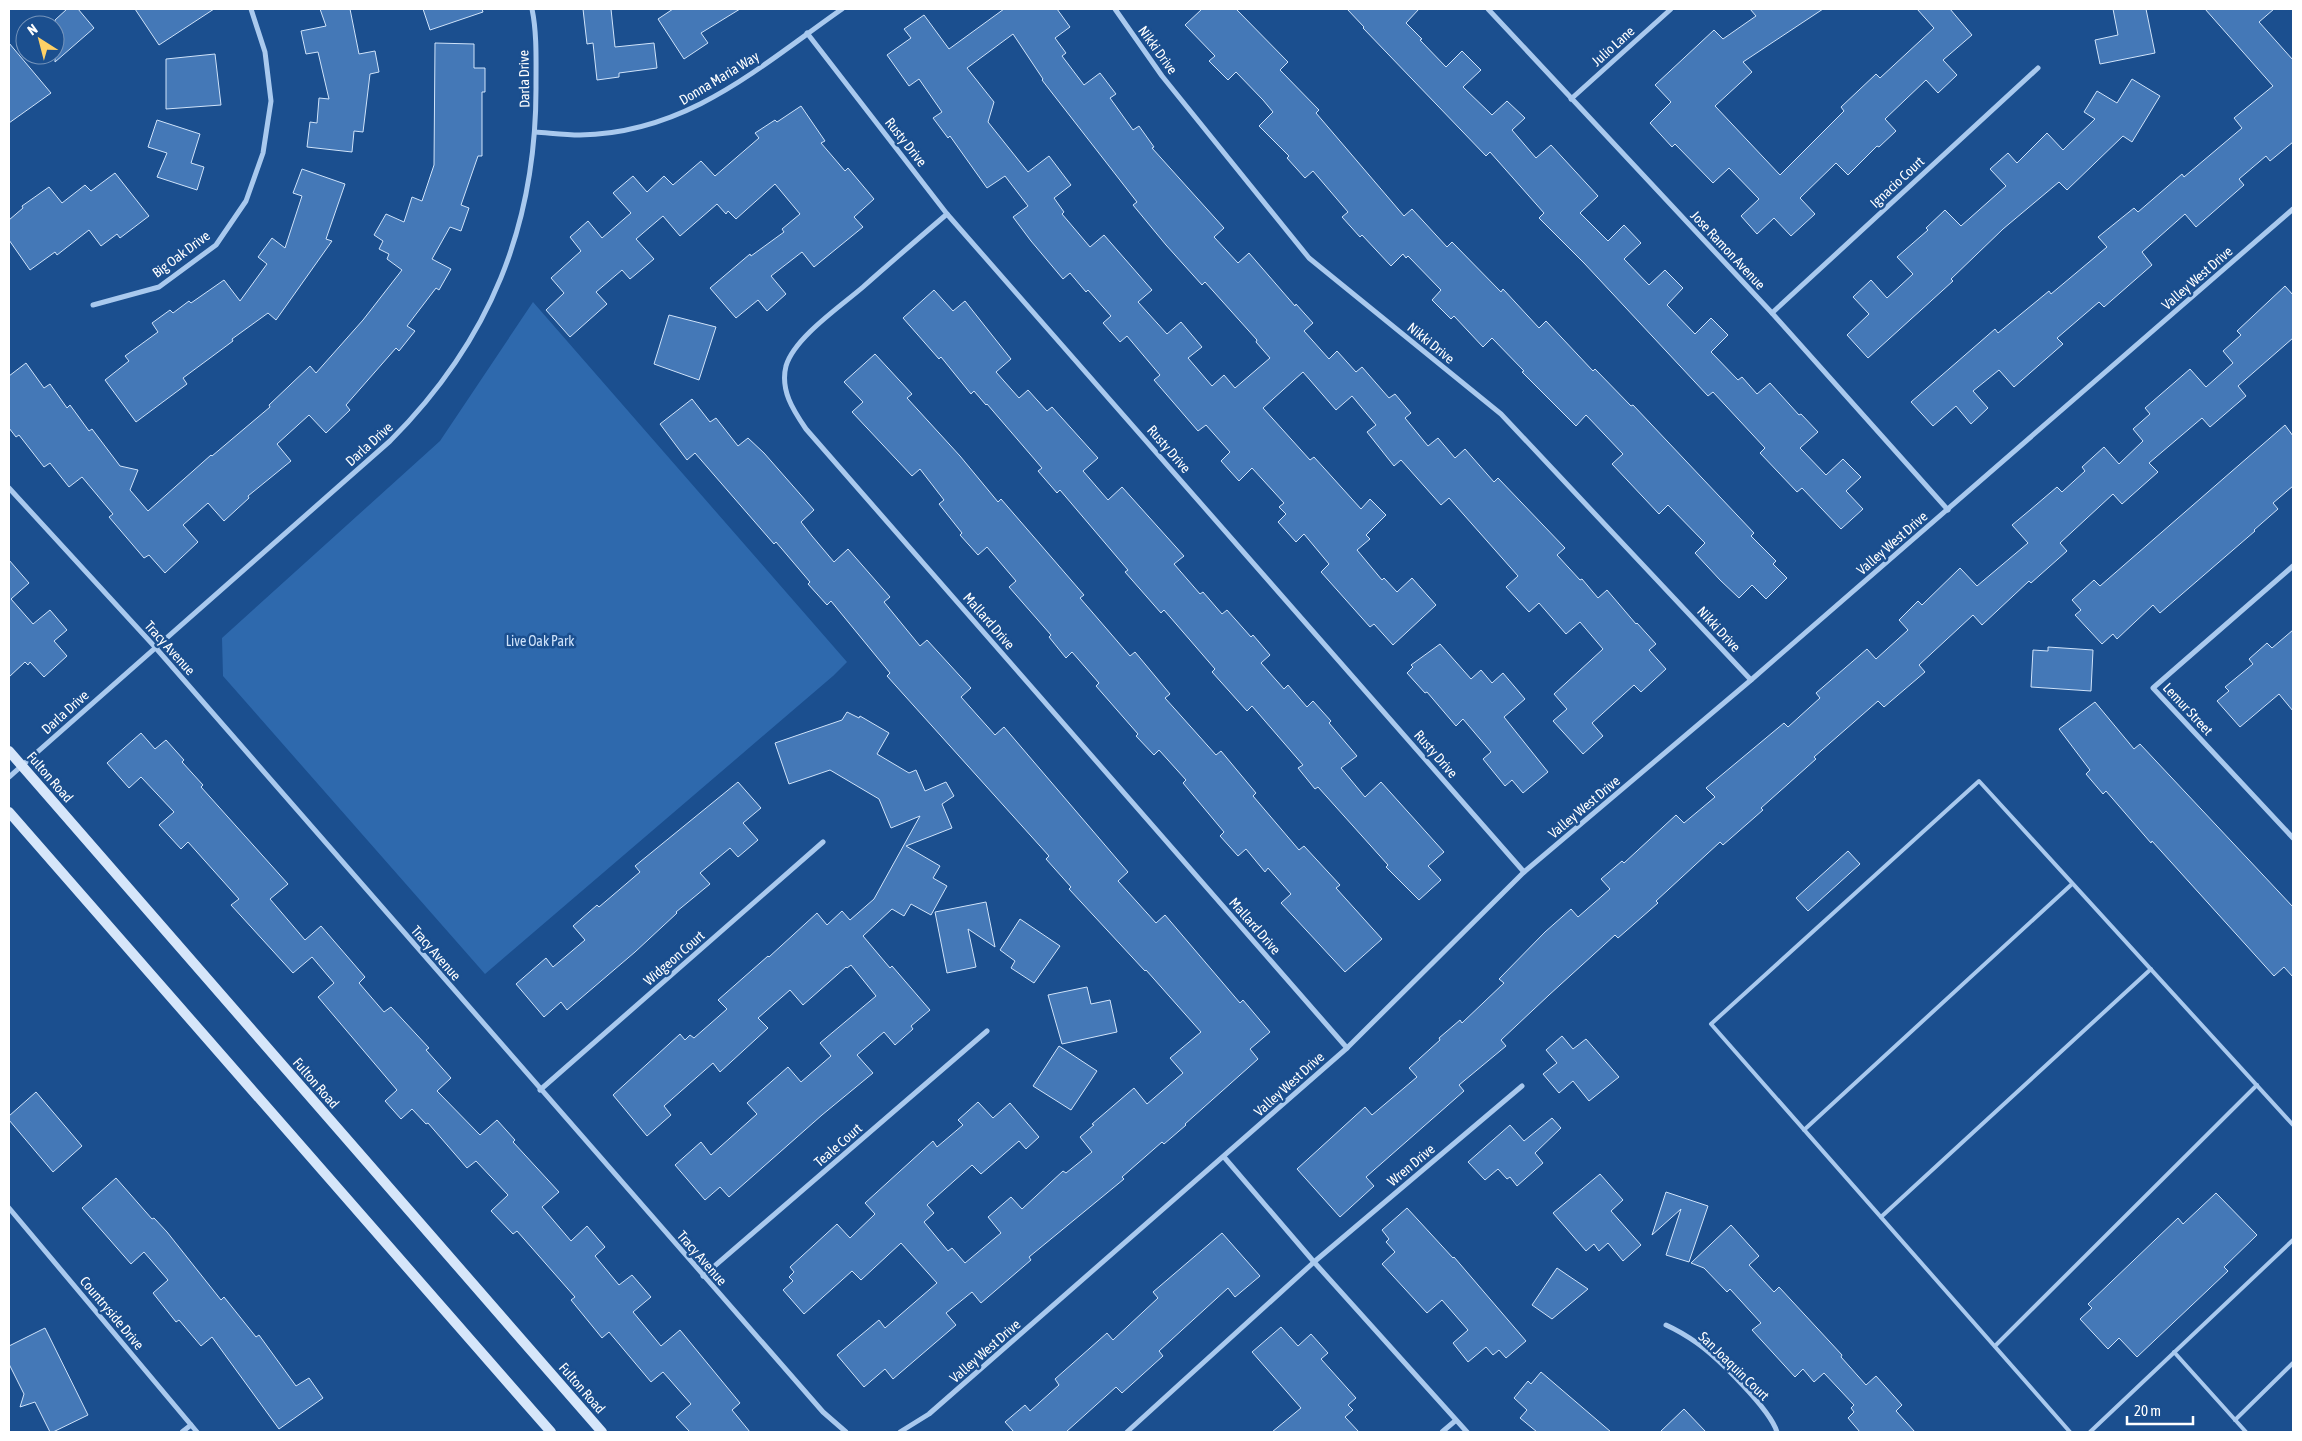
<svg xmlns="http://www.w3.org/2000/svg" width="2302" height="1441" viewBox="0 0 2302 1441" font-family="'Asap Condensed',sans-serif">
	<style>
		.green { fill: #2e69ad }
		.building { fill: #4478b7; stroke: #cfe3fa; fill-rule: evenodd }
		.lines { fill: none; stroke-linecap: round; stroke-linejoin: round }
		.lane { stroke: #a9c9ee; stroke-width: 4 }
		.street { stroke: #a9c9ee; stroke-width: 5 }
		.secondary { stroke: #d6e6fa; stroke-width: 10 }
		.labels { text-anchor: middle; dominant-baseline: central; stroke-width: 5; stroke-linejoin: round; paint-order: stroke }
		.street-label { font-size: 14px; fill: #fff; stroke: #1b4f8f }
		.park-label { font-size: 14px; fill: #cfe3fa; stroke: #1b4f8f }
	</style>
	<rect width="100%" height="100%" fill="#1b4f8f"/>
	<path class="green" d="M533,302L847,662L833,676L485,974L223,676L222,638L440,441Z"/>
	<g class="building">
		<path d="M67,9H78L94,28L55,62V20Z"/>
		<path d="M135,9H214L159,45Z"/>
		<path d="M320,9H350L359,54L375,51L379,72L370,74L363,132L354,131L352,152L307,147L310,122L317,123L319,98L329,99L318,52L306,54L301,31L326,26Z"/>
		<path d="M423,9H482L483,12L430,30Z"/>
		<path d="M583,9H611L615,47L654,43L657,68L619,73V77L597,80L593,43L587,44Z"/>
		<path d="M673,9H740L701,33L708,43L684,59L658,19Z"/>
		<path d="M1004,9H1057L1070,27L1055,38L1066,53L1062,56L1084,85L1100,73L1116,94L1110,98L1133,130L1139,126L1154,147L1152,148L1224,228L1214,237L1238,263L1249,253L1295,306L1296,304L1313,323L1304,331L1329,359L1337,351L1356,372L1362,367L1389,398L1395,394L1411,413L1405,418L1428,446L1438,438L1455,458L1465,449L1494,482L1498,478L1565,548L1557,555L1580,580L1582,579L1598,598L1607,590L1636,624L1637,623L1656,644L1649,650L1666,669L1641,692L1634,685L1592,723L1603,736L1583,754L1553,721L1567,709L1554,694L1603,649L1580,622L1566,634L1539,603L1529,612L1506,587L1518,576L1449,498L1441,505L1401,460L1394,466L1367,432L1376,425L1352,396L1336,410L1303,372L1263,408L1310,460L1314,457L1361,509L1370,499L1386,515L1366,535L1370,539L1357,550L1382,580L1384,578L1397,592L1412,578L1436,605L1393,645L1374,624L1370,627L1321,572L1329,564L1304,534L1296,542L1278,522L1286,514L1279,507L1284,503L1252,468L1239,481L1221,461L1230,452L1206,425L1198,431L1154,380L1160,375L1127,336L1120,342L1103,323L1111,316L1088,290L1086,292L1070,273L1063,279L1031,241L1013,217L1028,206L1005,176L987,188L950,136L948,138L933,118L942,112L919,79L909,86L887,55L911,38L904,29L924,15L949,49ZM1013,34L1043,79L1042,80L1137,202L1133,205L1166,245L1202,285L1205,282L1257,340L1256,342L1270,358L1235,388L1224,375L1212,386L1188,358L1202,347L1181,322L1167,334L1138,302L1152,290L1104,235L1090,247L1062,214L1064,212L1054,198L1071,185L1049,156L1028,172L988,122L994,102L967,68Z"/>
		<path d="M1202,9H1236L1288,62L1280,70L1319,110L1316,113L1404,216L1412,209L1447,247L1452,242L1501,292L1503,289L1539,328L1546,321L1593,371L1595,369L1631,406L1633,405L1754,533L1751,536L1776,561L1773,564L1787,578L1766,599L1752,585L1739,598L1720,580L1695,553L1705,543L1668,505L1659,514L1612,464L1623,454L1586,415L1576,426L1522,372L1524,371L1492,338L1483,347L1454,316L1451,319L1432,300L1441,290L1408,256L1406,258L1403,254L1391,266L1362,235L1360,237L1342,217L1348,212L1313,171L1305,178L1287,158L1289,156L1259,126L1273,112L1263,100L1236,72L1228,80L1209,61L1215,56L1185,25Z"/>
		<path d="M1347,9H1419L1406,23L1422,39L1420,40L1446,67L1462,51L1481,70L1463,87L1492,115L1507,101L1525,118L1512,130L1536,158L1551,145L1598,196L1580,213L1608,241L1624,225L1641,243L1624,259L1649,285L1665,270L1683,288L1667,305L1695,334L1711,318L1728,335L1711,352L1738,380L1742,377L1757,394L1770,383L1799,415L1801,414L1818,432L1800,448L1826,475L1843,459L1861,477L1846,491L1863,509L1841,529L1802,488L1797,492L1760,453L1765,448L1713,392L1708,396L1584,263L1539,218L1544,213L1490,152L1486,156L1363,28L1364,27Z"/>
		<path d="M1750,9H1823L1743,62L1752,72L1715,106L1780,175L1844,111L1841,107L1876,74L1880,78L1934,28L1917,9H1950L1972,35L1943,60L1957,75L1938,93L1926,80L1885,119L1896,131L1879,147L1877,146L1848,175L1836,163L1800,198L1815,214L1791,236L1774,218L1757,234L1741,216L1759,199L1729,168L1713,183L1675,144L1672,147L1650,123L1671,102L1655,85L1714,30L1723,39L1756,16Z"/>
		<path d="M2113,9H2146L2155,53L2100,64L2095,40L2118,35Z"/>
		<path d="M2205,9H2274L2259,22L2293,60V142L2270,161L2266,156L2239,179L2244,185L2196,227L2185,214L2142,252L2152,265L2104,307L2099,302L2057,338L2063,344L2014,387L1999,370L1973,391L1988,408L1971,424L1956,406L1933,426L1911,402L1995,329L1998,333L2049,291L2051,294L2107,247L2098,237L2134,208L2138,212L2182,174L2184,177L2242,128L2234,118L2273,86Z"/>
		<path d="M9,43L51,93L9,123Z"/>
		<path d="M435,43L474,44V68H485V92H482V156H478L461,205L469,208L461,231L450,227L432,259L451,269L439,290L436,288L407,326L415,331L399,351L396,348L346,405L350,410L326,433L309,415L277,444L291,461L248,496L249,498L224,521L208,503L183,525L198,542L165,573L149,555L144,558L109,517L113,514L82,477L69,487L50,463L44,467L19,435L16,437L9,428V376L26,363L44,388L50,384L67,408L70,405L89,431L92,429L120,466L138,470L130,490L148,511L211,455L212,456L270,407L269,405L310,366L316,373L363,320L402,270L387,259L389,254L379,249L383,241L374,235L386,214L404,222L412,197L422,201L434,165Z"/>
		<path d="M215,54L221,105L166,109V59Z"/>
		<path d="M2132,79L2160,96L2132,142L2123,136L2067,190L2059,182L2003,229L1951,279L1953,281L1868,358L1847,335L1869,314L1853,297L1871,280L1887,298L1913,274L1897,257L1928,230L1926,228L1945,210L1961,226L2006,186L1990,169L2008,153L2017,163L2047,133L2063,150L2095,119L2084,112L2097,91L2117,103Z"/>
		<path d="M801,106L825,141L821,143L845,171L848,168L874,199L854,217L863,227L814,267L802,252L771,276L786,294L767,311L758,300L736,318L710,288L750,254L751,256L784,232L782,229L800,214L775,184L736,219L728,211L726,214L717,204L680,236L663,216L636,239L654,259L630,279L622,270L596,292L607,304L570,337L546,310L564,293L551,278L581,251L570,237L588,221L602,238L631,213L613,193L633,176L647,192L664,176L673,185L701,161L715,176L759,138L755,133L775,120L777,122Z"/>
		<path d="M157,120L200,134L191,163L204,167L197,190L157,177L167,153L148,147Z"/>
		<path d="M302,169L345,184L326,239L332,241L276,320L268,313L232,339L233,341L183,378L187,384L136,422L105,380L129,361L125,356L158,332L152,323L170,310L173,313L189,301L191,303L224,280L240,301L267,264L258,257L272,238L285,248L302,196L293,193Z"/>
		<path d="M115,173L149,216L120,238L117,234L101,246L89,230L57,255L55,252L30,270L9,240V220L23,208L22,206L49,187L62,203L85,185L91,191Z"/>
		<path d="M2285,286L2293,295V338L2238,386L2246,396L2210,427L2202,418L2149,463L2158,472L2122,504L2113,494L2060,543L2067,551L2031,583L2029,581L1982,625L1973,615L1919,665L1925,672L1884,707L1878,701L1814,757L1816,759L1761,808L1763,810L1723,845L1720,842L1656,901L1658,903L1618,938L1615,935L1549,995L1501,1040L1506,1046L1459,1085L1464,1091L1366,1177L1374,1186L1340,1217L1297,1169L1365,1107L1372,1115L1417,1077L1409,1068L1440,1040L1439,1038L1460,1020L1462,1023L1504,983L1499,979L1545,932L1571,909L1578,917L1610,889L1601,879L1622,861L1624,863L1676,815L1684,823L1715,797L1706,788L1784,723L1788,727L1820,698L1816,693L1867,649L1876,659L1908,630L1899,620L1918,601L1922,605L1960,568L1977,586L2028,543L2012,525L2030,510L2057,487L2062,492L2085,471L2082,467L2104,447L2119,464L2143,441L2133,429L2150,414L2145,408L2190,369L2206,387L2233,363L2223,351L2241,335L2237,331Z"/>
		<path d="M934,290L953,311L965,301L1011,359L996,372L1019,398L1028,390L1047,411L1052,407L1098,458L1083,471L1108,500L1122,487L1184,556L1174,564L1200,594L1203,592L1222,614L1227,610L1251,637L1253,635L1270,655L1261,663L1284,689L1288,685L1307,707L1313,701L1331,721L1329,723L1357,756L1341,768L1365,797L1381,782L1444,852L1428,866L1441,880L1419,900L1386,867L1388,865L1318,787L1315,789L1298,768L1303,765L1252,706L1247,711L1212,672L1215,669L1164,610L1161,613L1125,572L1128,570L1060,490L1057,493L1038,471L1042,468L987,404L986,405L974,391L971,394L941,357L939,359L903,318Z"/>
		<path d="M669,315L716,327L699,380L654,364Z"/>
		<path d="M875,354L912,394L907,398L960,456L998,502L1001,499L1084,595L1080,598L1130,656L1135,652L1170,694L1165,698L1216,755L1221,751L1256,793L1253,796L1299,850L1304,846L1340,885L1336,888L1382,939L1345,972L1281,903L1291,894L1268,868L1265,872L1246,849L1238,856L1220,836L1224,832L1183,783L1186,780L1159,750L1154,755L1136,736L1138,734L1096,686L1099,683L1072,652L1066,658L1049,637L1051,635L1009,587L1016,581L987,547L978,555L960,535L962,533L939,504L944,500L920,469L912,476L852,412L863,402L844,382Z"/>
		<path d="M692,399L710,422L716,418L738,446L748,438L764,453L814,510L801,522L812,536L834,562L848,549L890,597L884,602L920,646L927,640L971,688L961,697L995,735L1004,727L1128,872L1118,881L1156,923L1165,915L1240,1003L1243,1000L1270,1032L1250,1049L1258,1059L1185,1124L1186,1125L1164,1144L1162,1142L1122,1177L1124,1179L1029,1257L1031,1260L981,1303L972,1292L946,1313L956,1325L893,1379L885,1369L864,1387L837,1355L879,1320L885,1328L937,1283L901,1243L861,1280L852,1271L804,1314L783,1290L793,1281L789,1277L794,1272L790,1267L837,1224L850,1238L875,1214L865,1203L933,1141L937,1147L963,1125L958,1120L978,1102L993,1118L1010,1103L1039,1137L1026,1149L1019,1141L981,1174L972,1165L927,1205L934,1213L924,1222L948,1251L952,1248L965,1263L1001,1233L988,1217L1011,1197L1022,1209L1063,1171L1066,1173L1092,1152L1080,1137L1094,1125L1092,1124L1134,1088L1147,1104L1183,1073L1170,1058L1201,1032L1146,970L1145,971L1069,889L1071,887L1046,859L1049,856L887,676L890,673L831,601L827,605L808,584L810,582L776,542L774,544L695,453L687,460L660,424Z"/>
		<path d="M2285,425L2293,436V486L2273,503L2278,509L2254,530L2255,531L2160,613L2153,605L2117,639L2113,634L2102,644L2075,615L2081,610L2072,600L2094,580L2100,586Z"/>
		<path d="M9,560L29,583L11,599L33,624L50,610L67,630L54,641L67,656L44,677L30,662L28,665L25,662L9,677Z"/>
		<path d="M2293,630V711L2279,694L2240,727L2217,701L2229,691L2225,687L2253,664L2249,659L2267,643L2272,648Z"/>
		<path d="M1440,644L1471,679L1481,670L1492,683L1503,673L1525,699L1504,717L1548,772L1523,793L1512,780L1505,786L1483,759L1491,752L1463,719L1456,726L1427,692L1425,693L1407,673L1413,667L1411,665Z"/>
		<path d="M2048,647L2093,650L2091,691L2031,687L2033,650L2048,651Z"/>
		<path d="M2095,702L2134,749L2140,744L2293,907V977L2284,967L2274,976L2152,841L2151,843L2106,791L2103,794L2086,774L2090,770L2059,729Z"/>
		<path d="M847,712L859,718L860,716L889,733L877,754L909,773L916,770L925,791L946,782L954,796L942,804L952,828L906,846L940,866L933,878L947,886L931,915L911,904L904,916L892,909L863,936L890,968L892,966L930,1010L911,1026L913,1029L895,1045L884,1032L857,1055L873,1073L822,1115L729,1197L720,1187L705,1200L675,1165L701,1142L711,1155L757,1114L747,1103L788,1067L801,1082L831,1056L820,1043L876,996L851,965L847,968L846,967L803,1005L790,990L758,1018L768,1028L720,1072L713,1063L664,1106L671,1115L647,1136L613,1095L680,1034L685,1040L690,1035L694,1038L727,1009L718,1000L768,956L769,957L817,913L827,925L842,911L850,920L874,899L920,816L891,828L879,799L830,770L789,784L775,743L842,720Z"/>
		<path d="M141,733L155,749L166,740L184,760L182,762L203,785L201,787L288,884L270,899L305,940L321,926L365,977L359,983L384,1012L391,1007L429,1048L426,1050L451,1078L437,1091L480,1135L497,1120L515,1140L513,1142L559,1192L542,1207L571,1241L587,1226L605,1247L595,1256L619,1285L632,1275L651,1297L633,1312L661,1346L680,1330L740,1403L732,1410L750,1432H690L676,1417L691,1404L663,1372L651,1382L609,1332L602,1338L571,1300L575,1297L517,1231L513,1234L491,1211L508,1195L476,1161L467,1168L428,1123L426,1124L412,1109L401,1119L385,1101L397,1090L318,997L334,983L312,957L293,973L231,905L239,899L188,842L181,849L159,825L174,812L141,777L129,788L107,763Z"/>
		<path d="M738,782L761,808L743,823L758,840L738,857L730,848L700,873L710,884L676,912L677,913L635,952L567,1010L561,1002L544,1017L516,984L546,958L553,967L585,940L573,926L597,905L599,907L640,872L635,866Z"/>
		<path d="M1848,851L1860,864L1808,911L1796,898Z"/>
		<path d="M986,902L995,947L968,929L976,967L947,973L935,912Z"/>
		<path d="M1020,919L1060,946L1034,983L1011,968L1015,961L1000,950Z"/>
		<path d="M1087,987L1091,1004L1110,1000L1117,1032L1062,1044L1048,995Z"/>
		<path d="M1562,1036L1573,1049L1586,1039L1619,1077L1589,1101L1573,1081L1559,1093L1543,1074L1557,1063L1546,1050Z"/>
		<path d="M1059,1046L1097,1071L1071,1110L1033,1086Z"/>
		<path d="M36,1092L82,1146L53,1172L9,1120V1116Z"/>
		<path d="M1552,1118L1561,1128L1535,1153L1543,1163L1517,1186L1510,1177L1507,1179L1498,1169L1485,1180L1468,1162L1510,1125L1524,1141Z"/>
		<path d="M1600,1174L1623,1200L1611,1211L1641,1245L1623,1261L1608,1243L1599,1251L1594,1244L1586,1251L1553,1213Z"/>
		<path d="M116,1178L152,1219L154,1218L167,1232L221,1300L224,1297L256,1337L259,1335L296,1386L309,1378L323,1398L279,1429L212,1337L201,1346L179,1320L176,1322L153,1293L168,1280L144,1252L131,1264L82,1208Z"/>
		<path d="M1666,1192L1708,1206L1689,1262L1666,1255L1681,1209L1652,1235Z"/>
		<path d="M2216,1193L2257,1235L2224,1267L2228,1271L2137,1357L2119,1338L2108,1349L2080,1319L2092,1308L2088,1304L2178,1218L2183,1224Z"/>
		<path d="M1407,1208L1453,1258L1454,1257L1526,1341L1506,1358L1499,1350L1493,1355L1486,1347L1468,1362L1453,1343L1468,1330L1442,1300L1427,1313L1382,1264L1395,1252L1386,1242L1389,1239L1382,1230Z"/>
		<path d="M1731,1225L1759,1256L1749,1265L1774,1292L1779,1287L1842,1355L1841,1357L1866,1385L1876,1376L1902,1405L1896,1411L1915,1432H1860L1848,1418L1854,1412L1851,1408L1854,1405L1824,1373L1814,1382L1803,1369L1795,1377L1752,1330L1761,1323L1730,1289L1727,1292L1704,1268L1691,1263Z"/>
		<path d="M1222,1233L1260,1276L1235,1297L1228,1288L1159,1351L1163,1356L1122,1393L1116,1387L1066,1432H1014L1005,1422L1025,1405L1030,1411L1059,1385L1055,1379L1107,1333L1113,1340L1158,1298L1153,1292Z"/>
		<path d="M1557,1268L1588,1289L1552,1319L1532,1305Z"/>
		<path d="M1281,1327L1298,1346L1311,1334L1328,1353L1321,1359L1356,1398L1348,1405L1353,1410L1345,1417L1359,1432H1272L1301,1408L1252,1352Z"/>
		<path d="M45,1328L88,1415L53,1432H50L35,1402L20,1407L24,1394L9,1364V1346Z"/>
		<path d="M1541,1372L1611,1432H1537L1520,1418L1527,1410L1514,1398L1528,1381L1531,1384Z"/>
		<path d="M1684,1409L1706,1432H1660Z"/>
	</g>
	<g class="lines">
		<g class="lane">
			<path d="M1804,1130L2072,884"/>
			<path d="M1881,1217L2151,969"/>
			<path d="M1995,1346L2257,1085"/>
			<path d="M2174,1352L2246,1432"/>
			<path d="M2235,1420L2293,1363"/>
			<path d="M2070,1432L1711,1024L1979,781L2293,1125"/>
			<path d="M2090,1432L2293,1240"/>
		</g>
		<g class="street">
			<path d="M1115,9L1162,76L1309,258L1501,414L1751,680"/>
			<path d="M1488,9L1772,313L1948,510"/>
			<path d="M807,33L947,214L1524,872"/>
			<path d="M1571,99L1671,9"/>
			<path d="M535,132C550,133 565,135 580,135C688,133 759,67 842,9"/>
			<path d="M947,214C919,238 891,262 863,287C841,306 794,338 786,366C780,390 793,410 806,429L1347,1048"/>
			<path d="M93,305L159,287L216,245L246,201L263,153L271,101L265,52L251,9"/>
			<path d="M1772,313L2038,68"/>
			<path d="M9,488L155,647L823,1412L846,1432"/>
			<path d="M2293,566L2153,688L2293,838"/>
			<path d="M9,777L390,441C490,341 537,225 536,84C536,60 537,33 532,9"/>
			<path d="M540,1090L823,842"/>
			<path d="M1224,1157L1314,1262L1467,1432"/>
			<path d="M9,1208L197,1432"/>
			<path d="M703,1276L987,1031"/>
			<path d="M1666,1325C1677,1330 1687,1336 1697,1343C1718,1358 1770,1409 1777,1432"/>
			<path d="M182,1432L191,1425"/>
			<path d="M900,1432L929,1414L1347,1048L1524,872L1751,680L2293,209"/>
			<path d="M1127,1432L1314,1262L1522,1086"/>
			<path d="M1442,1432L1455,1421"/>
		</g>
		<g class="secondary">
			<path d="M9,751L602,1432"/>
			<path d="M9,812L551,1432"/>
		</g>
	</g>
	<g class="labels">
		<g class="street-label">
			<text transform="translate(1613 46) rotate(-42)">Julio Lane</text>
			<text transform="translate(1158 50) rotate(54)">Nikki Drive</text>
			<text transform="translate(719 78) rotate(-31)">Donna Maria Way</text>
			<text transform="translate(524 79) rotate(-91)">Darla Drive</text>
			<text transform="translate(906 142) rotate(52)">Rusty Drive</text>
			<text transform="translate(1897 182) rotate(-43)">Ignacio Court</text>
			<text transform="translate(1728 250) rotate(47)">Jose Ramon Avenue</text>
			<text transform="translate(181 254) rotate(-37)">Big Oak Drive</text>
			<text transform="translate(2197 278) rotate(-41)">Valley West Drive</text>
			<text transform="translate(1431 343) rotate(39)">Nikki Drive</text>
			<text transform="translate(369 444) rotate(-42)">Darla Drive</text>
			<text transform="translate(1169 449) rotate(49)">Rusty Drive</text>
			<text transform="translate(1892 543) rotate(-41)">Valley West Drive</text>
			<text transform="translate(989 621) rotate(49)">Mallard Drive</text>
			<text transform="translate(1719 629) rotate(47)">Nikki Drive</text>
			<text transform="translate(170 648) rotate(48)">Tracy Avenue</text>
			<text transform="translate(2188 709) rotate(47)">Lemur Street</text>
			<text transform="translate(65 712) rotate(-42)">Darla Drive</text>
			<text transform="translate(1436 754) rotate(49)">Rusty Drive</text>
			<text transform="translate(50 777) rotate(49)">Fulton Road</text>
			<text transform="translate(1584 807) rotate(-40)">Valley West Drive</text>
			<text transform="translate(1255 926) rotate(49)">Mallard Drive</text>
			<text transform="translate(436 953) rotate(49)">Tracy Avenue</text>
			<text transform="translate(674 958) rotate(-41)">Widgeon Court</text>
			<text transform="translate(316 1083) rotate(49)">Fulton Road</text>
			<text transform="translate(1289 1084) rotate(-42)">Valley West Drive</text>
			<text transform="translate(838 1145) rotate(-41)">Teale Court</text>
			<text transform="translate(1411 1165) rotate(-40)">Wren Drive</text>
			<text transform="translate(702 1258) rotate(49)">Tracy Avenue</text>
			<text transform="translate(112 1313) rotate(50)">Countryside Drive</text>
			<text transform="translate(985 1351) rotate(-41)">Valley West Drive</text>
			<text transform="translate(1734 1366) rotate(44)">San Joaquin Court</text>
			<text transform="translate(582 1388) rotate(49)">Fulton Road</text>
		</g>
		<g class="park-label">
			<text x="540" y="641">Live Oak Park</text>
		</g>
	</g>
	<rect width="2302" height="1441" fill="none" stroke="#ffffff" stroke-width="20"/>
	<g transform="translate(40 40) rotate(324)"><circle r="24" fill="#1b4f8f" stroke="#7695bc"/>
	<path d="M0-4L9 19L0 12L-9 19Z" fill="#ffd166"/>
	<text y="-8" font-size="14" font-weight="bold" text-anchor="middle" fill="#ffffff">N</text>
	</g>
	<path d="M2127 1416v8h66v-8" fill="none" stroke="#ffffff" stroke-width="2.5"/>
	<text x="2134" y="1416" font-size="15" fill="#ffffff" stroke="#1b4f8f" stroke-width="4" paint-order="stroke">20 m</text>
</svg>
